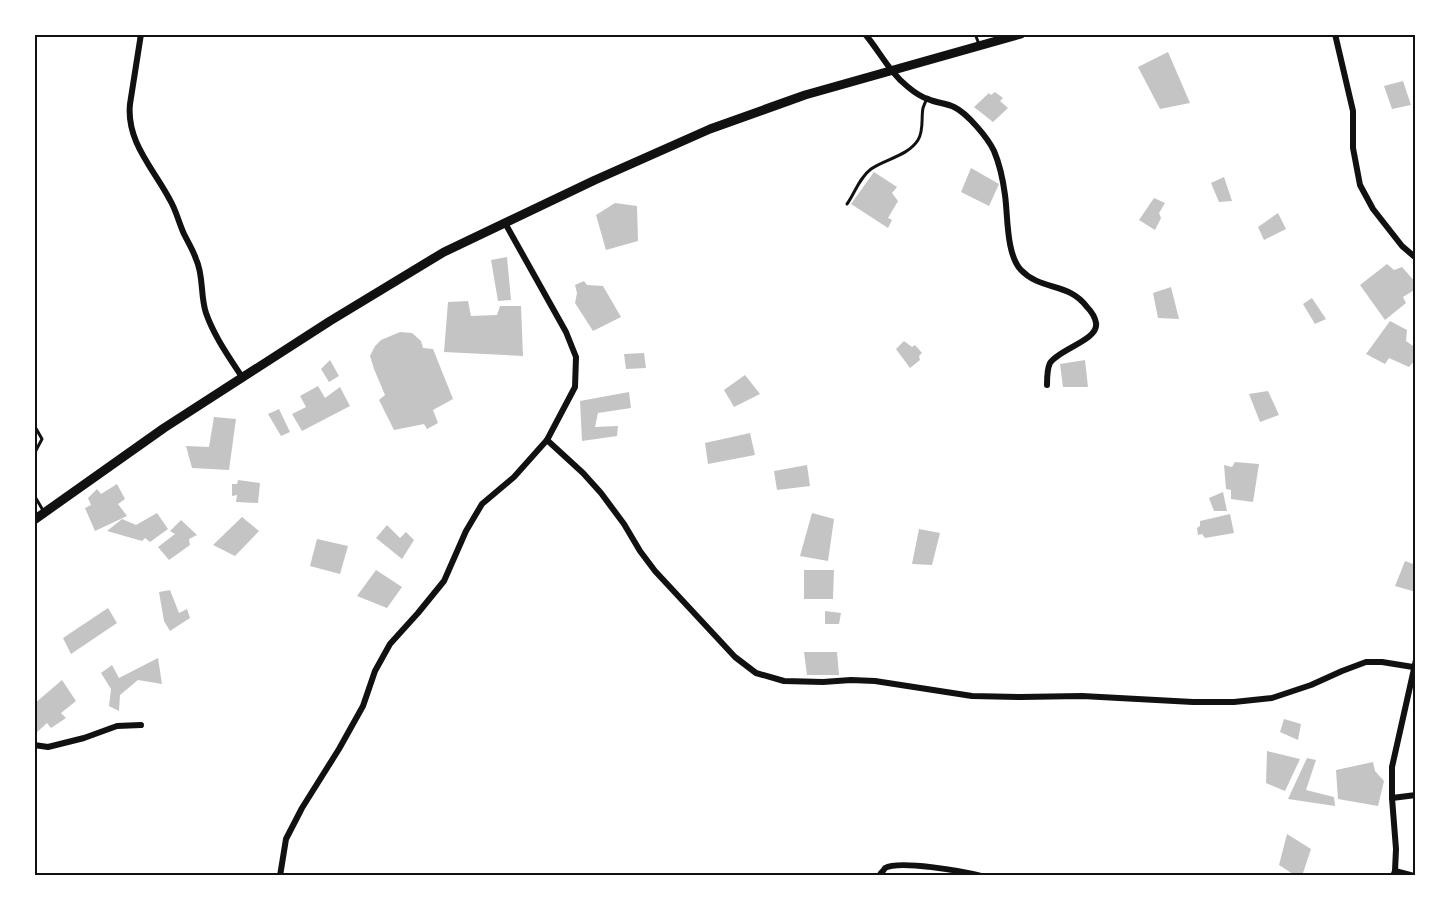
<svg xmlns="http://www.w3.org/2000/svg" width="1450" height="910" viewBox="0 0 1450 910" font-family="'Fira Sans Condensed',sans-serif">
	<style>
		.building { fill: #c4c4c4 }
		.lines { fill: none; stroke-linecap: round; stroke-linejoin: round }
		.service { stroke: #111; stroke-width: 3 }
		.minor { stroke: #111; stroke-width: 6 }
		.secondary { stroke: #111; stroke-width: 9 }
		.neatline { fill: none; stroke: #111; stroke-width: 2 }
	</style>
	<rect width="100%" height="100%" fill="#fff"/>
	<g class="building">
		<path d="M1168,52L1190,103L1160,109L1138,67Z"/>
		<path d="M1403,81L1411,105L1392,109L1384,86Z"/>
		<path d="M995,92L1003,98L1000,101L1008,108L993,122L974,107L989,93L991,95Z"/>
		<path d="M971,168L999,184L989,206L961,192Z"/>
		<path d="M874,172L897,187L892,193L898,201L888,218L892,220L888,228L851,204Z"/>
		<path d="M1224,177L1232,201L1219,202L1211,183Z"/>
		<path d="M1154,198L1165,203L1159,213L1161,218L1155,230L1139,220Z"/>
		<path d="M615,203L637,206L638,241L606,250L596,215Z"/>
		<path d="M1278,213L1286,229L1264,240L1258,227Z"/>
		<path d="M507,257L511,300L498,301L491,260Z"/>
		<path d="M1387,264L1394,270L1402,267L1416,283V289L1403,297L1406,303L1385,320L1360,285Z"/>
		<path d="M584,281L587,285L603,286L621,317L593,331L575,303L577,293L575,285Z"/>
		<path d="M1171,287L1179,319L1158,318L1153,293Z"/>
		<path d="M1312,298L1326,319L1315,324L1303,304Z"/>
		<path d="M468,301L471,316L497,315L500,306H521L523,356L444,352L448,302Z"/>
		<path d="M1390,321L1407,330L1406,341L1416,348V359L1409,367L1389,358L1385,364L1366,354Z"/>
		<path d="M400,332L412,333L421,341L423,348L433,349L453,399L433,410L438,423L427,429L424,424L394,430L379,400L385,395L374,369L370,356L375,346L381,340Z"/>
		<path d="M904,341L912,347L915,345L922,353L919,356L920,360L910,368L896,349Z"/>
		<path d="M644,353L646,368L626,369L624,354Z"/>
		<path d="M330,360L339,376L329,382L321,369Z"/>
		<path d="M1085,360L1088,387H1063L1060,364Z"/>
		<path d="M745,375L760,394L734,407L724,390Z"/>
		<path d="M318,386L325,398L340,387L350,406L302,431L292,414L306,407L300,396Z"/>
		<path d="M1268,391L1279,415L1260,422L1249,394Z"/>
		<path d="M629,392L631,408L598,413L595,427L618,426L617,436L582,441L580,401Z"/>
		<path d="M279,409L290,432L281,436L268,414Z"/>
		<path d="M214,417L236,419L229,470L192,468L186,446L209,447Z"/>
		<path d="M750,433L755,455L708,464L705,443Z"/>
		<path d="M1235,462L1259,464L1253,502L1231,499V490L1226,489L1224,465L1232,467Z"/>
		<path d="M807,465L810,486L777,490L774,471Z"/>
		<path d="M238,480L260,483L258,503L236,502L237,495L232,496V484H237Z"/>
		<path d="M117,484L125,499L118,504L127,516L95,531L85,508L91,505L88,498L97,489L101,494Z"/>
		<path d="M1223,492L1227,511H1214L1209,498Z"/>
		<path d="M157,513L168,529L150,542L145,538L142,541L107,531L122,519L136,525Z"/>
		<path d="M812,513L834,519L828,561L800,556Z"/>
		<path d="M1230,514L1234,533L1205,538L1202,534L1198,535L1197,528L1200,526V521Z"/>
		<path d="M242,517L259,531L235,556L213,545Z"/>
		<path d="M181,520L197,535L189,539L190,545L169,560L158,547L175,534L170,531Z"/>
		<path d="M387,525L400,538L406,532L414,540L402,559L376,538Z"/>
		<path d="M919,529L940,533L932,565L912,564Z"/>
		<path d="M317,539L348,546L340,574L310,566Z"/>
		<path d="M1405,561L1416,565V592L1395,586Z"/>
		<path d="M376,570L402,587L387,608L357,596Z"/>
		<path d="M804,570H834L833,599H804Z"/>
		<path d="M170,590L179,613L187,609L190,618L170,631L164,621L159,592Z"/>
		<path d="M108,608L117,623L71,654L63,638Z"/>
		<path d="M825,611L841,613L839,624H825Z"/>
		<path d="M804,652H837L839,675H807Z"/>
		<path d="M158,658L162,684L138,680L120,695L119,711L109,706L111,689L101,673L112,665L119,678Z"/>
		<path d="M62,680L76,701L61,713L66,718L51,728L47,723L36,733L34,704Z"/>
		<path d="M1284,719L1301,724L1298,740L1280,732Z"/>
		<path d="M1267,751L1300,759L1285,791L1266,783Z"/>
		<path d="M1307,758L1316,760L1306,790L1334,797L1335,806L1288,799Z"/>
		<path d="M1373,762L1375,771L1384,781L1378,806L1338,799L1336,770Z"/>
		<path d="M1287,834L1311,849L1302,876H1296L1279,865Z"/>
	</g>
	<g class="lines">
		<g class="service">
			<path d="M975,34L979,44"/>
			<path d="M847,204C855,193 859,178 871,169C885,159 908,156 918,140C924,131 921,118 923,108C924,105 925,102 927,99"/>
			<path d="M34,425L42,439L34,454"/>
			<path d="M34,495L44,512"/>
		</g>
		<g class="minor">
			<path d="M141,34L130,104C126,142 154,169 170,200C176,210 179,223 184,234C188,242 193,250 196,259C204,276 200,295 206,313C214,336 229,357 242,377"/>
			<path d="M865,34C880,52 890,73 908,87C914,92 921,97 928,99C936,103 946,103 954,107C967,113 988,138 994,151C1000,165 1003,180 1005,195C1008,216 1006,254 1021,270C1041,291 1069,282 1087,307C1091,311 1095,317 1096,323C1099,340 1059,349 1050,363C1047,369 1047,378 1047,385"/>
			<path d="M1335,34L1353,111V148L1360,185L1373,209L1402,246L1416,258"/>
			<path d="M547,440L583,473L601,493L624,524L640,551L655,571L735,657L756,673L784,681L823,682L851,680L875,681L972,696L1020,697L1082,696L1193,702H1234L1272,698L1311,685L1342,671L1366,662H1382L1413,667"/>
			<path d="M34,745L48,747L84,738L117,726L141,725"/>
			<path d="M1392,798L1416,795"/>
			<path d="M1395,871L1414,876"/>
			<path d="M280,876L286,839L302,808L339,749L363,706L375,671L390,644L418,613L444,581L466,531L482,504L514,477L547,440L575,387L576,357L566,332L505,223"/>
			<path d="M879,876C879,875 885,869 885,868C899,860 963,871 981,876"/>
			<path d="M1393,876L1395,871L1396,849L1392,798V767L1416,660"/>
		</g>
		<path class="secondary" d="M34,520L164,428L330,321L444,252L595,180L710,129L805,95L1021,34"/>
	</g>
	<rect width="1450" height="910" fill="none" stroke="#ffffff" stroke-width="72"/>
	<rect x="36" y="36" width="1378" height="838" class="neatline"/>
</svg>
